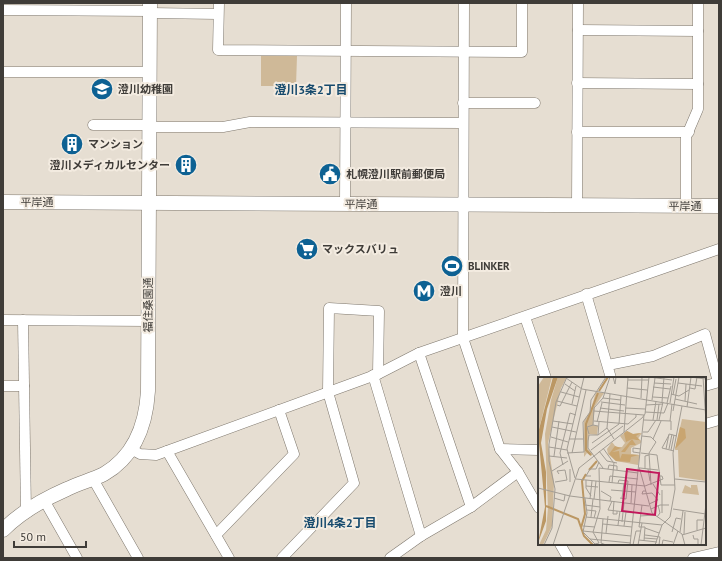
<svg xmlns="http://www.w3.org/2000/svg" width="722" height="561" viewBox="0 0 722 561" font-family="'PT Sans','Noto Sans JP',sans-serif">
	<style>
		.green { fill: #cfb998 }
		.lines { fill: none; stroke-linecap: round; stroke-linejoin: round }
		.street-casing { stroke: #7e776d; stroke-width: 11 }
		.secondary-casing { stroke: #7e776d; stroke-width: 15 }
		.street { stroke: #fff; stroke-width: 10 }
		.secondary { stroke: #fff; stroke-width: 14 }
		.labels { text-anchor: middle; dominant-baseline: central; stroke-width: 4; stroke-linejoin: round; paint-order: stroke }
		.poi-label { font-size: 11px; font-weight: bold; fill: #3f3c38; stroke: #f3ebe0; text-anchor: start }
		.street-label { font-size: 11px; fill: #3f3c38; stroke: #f3ebe0 }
		.neighbourhood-label { font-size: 12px; font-weight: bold; fill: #164a6d; stroke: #f3ebe0 }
		.inset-river { fill: none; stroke: #bb9763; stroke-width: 2 }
		.inset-road { fill: none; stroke: #a39d94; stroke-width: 1 }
		.view { fill: #c2185b; fill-opacity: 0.15; stroke: #c2185b; stroke-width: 2 }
		.inset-edge { fill: none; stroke: #3f3c38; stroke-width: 2 }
	</style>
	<rect width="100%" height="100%" fill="#e6ded2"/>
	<path class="green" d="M261,56H297L296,86H261Z"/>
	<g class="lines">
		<g class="street-casing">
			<g id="street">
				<path d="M219,3L218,50L522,52V3"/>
				<path d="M464,3L463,338L500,449L518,472L539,508"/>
				<path d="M3,10L150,11"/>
				<path d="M150,13L218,14"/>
				<path d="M578,30L698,31"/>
				<path d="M3,72H149"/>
				<path d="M577,83L698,84"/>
				<path d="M463,103H535"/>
				<path d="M93,125H149"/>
				<path d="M149,127H223L250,122L463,123"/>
				<path d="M577,132H689"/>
				<path d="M345,204L346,3"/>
				<path d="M577,206L578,3"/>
				<path d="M686,206V137L698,109V3"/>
				<path d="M586,294L611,378"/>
				<path d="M525,317L546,378"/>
				<path d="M3,320L148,321"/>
				<path d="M23,320L26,512"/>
				<path d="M419,353L471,507"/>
				<path d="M608,365L653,356L705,334L718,382"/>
				<path d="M373,375L421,536"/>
				<path d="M3,386H24"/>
				<path d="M705,386L719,382"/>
				<path d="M705,424L719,420"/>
				<path d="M131,449L140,454L156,455L378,374L419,353L719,249"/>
				<path d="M500,449L539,450"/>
				<path d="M167,451L229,558"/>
				<path d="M93,479L138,558"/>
				<path d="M44,500L77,558"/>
				<path d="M216,535L294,454L279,410"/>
				<path d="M560,544L568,558"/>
				<path d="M282,558L354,483L328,392L329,308L379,311L378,374"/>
				<path d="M390,558L421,536L471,507L518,472"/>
				<path d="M693,558L719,552"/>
			</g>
		</g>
		<g class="secondary-casing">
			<g id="secondary">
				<path d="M3,202L719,206"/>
				<path d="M3,530C21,512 44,499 67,489C79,483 92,480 104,474C135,456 146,425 148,391L150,3"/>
			</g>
		</g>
		<use href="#street" class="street"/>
		<use href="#secondary" class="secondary"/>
	</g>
	<defs>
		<g id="school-disc" transform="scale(1.15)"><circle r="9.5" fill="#0d6193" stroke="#f3ebe0"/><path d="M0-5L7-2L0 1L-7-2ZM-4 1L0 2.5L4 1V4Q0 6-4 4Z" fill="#fff"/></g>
		<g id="building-disc" transform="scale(1.15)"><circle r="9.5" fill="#0d6193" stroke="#f3ebe0"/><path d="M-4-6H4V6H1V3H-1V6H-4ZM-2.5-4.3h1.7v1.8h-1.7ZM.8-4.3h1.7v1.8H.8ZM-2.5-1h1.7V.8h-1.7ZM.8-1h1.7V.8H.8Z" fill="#fff"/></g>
		<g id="civic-disc" transform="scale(1.15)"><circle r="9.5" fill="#0d6193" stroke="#f3ebe0"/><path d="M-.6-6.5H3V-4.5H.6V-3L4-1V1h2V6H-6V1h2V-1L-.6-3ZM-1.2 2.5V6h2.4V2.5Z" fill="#fff"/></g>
		<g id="supermarket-disc" transform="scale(1.15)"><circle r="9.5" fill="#0d6193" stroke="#f3ebe0"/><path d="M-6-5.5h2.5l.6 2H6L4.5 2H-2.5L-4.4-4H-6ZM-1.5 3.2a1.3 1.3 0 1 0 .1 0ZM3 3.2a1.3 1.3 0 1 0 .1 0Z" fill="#fff"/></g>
		<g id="stadium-disc" transform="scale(1.15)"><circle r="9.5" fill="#0d6193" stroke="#f3ebe0"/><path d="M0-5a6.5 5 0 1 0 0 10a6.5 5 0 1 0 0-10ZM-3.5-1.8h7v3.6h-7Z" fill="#fff"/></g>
		<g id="metro-disc" transform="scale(1.15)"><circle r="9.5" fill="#0d6193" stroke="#f3ebe0"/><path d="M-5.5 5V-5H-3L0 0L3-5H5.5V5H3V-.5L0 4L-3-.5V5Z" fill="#fff"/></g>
	</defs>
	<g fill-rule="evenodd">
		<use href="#school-disc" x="102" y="89"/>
		<use href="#building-disc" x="72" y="144"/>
		<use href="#building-disc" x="186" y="165"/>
		<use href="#civic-disc" x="330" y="174"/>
		<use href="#supermarket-disc" x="307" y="249"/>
		<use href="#stadium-disc" x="452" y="266"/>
		<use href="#metro-disc" x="424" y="291"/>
	</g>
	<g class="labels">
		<g class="poi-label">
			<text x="118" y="89">澄川幼稚園</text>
			<text x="88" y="144">マンション</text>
			<text x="170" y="165" text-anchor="end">澄川メディカルセンター</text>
			<text x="346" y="174">札幌澄川駅前郵便局</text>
			<text x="322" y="249">マックスバリュ</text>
			<text x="468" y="266">BLINKER</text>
			<text x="440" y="291">澄川</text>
		</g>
		<g class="street-label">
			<text x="37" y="202">平岸通</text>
			<text x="361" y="204">平岸通</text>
			<text x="685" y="206">平岸通</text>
			<text transform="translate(148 305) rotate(-90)">福住桑園通</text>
		</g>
		<g class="neighbourhood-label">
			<text x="311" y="89">澄川3条2丁目</text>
			<text x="340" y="522">澄川4条2丁目</text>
		</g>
	</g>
	<g transform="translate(538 377)">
		<rect width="168" height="168" fill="#e6ded2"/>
		<path d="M6,0H14L0,56V9ZM20,0H29L23,11L10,66L16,106L14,149L5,168H1L8,153L10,131L7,57L13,23ZM58,15L66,16L57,29L55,48L60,49L59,58L51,57L50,72L55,77L53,79L49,76L46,80V44L52,35ZM144,42L168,45V104L141,100L140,73H137ZM89,54L95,57L104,56L99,63L103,64V66L93,71V77L102,78L100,88L78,84L70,77L69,72L74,65L78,70H84L87,66L82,59ZM147,108L153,111V108H159L161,118L144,116Z" fill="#cfb998"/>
		<path d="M142,50L147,52L148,61L137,72ZM89,54L95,57L103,56L98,59L103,64L94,62L98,68H92L87,75H83L94,62L88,65L86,56ZM77,69L83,71L74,75L81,74L82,82L84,77L101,78L93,80L92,85L78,84L71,77Z" fill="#c9a570"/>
		<path d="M15,0H20L9,32L3,66L8,95V144L0,166L7,130L0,56Z" fill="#bb9763"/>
		<path class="inset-river" d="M61,14L70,0M53,78L48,73V47L60,16M51,93L59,84M8,129L40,142L46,159L55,168M43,151L47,137L44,104L48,97"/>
		<path class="inset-road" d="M75,0L77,7L78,0M111,0L134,3M152,0L168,2M165,0L168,45M28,1L44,12L168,33M90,3H111M116,6L133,7M140,6L164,9M27,7L37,14M115,10L132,12M89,11L109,13M152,11L157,12L159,0M23,15L41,20M72,17L69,51L76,62M133,17L141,19L151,13M135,18L138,2M115,20L130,21M65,21L83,23M103,21L104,0M137,22L159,27M114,23L117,1M19,24L39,29M147,24L148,7M63,25L87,28M124,25L126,0M129,26L133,9M132,26L136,0M34,27L38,9M19,28L22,29L34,5M108,28L125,27M149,30L153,0M62,31L86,34M87,31L107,32M56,34L106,38L92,168M135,34L141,0M107,35L126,36L130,26M106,43L133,44V53M115,43L118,24M119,43L121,27M121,43L125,25M15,44L35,47M56,44L90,47L98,40V37M132,44L134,27M59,45L64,26M60,49L55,48L56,31L65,21L72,0M14,50L38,55M86,55L90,0M105,55H110L118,43M51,57L49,50L55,48M60,58L61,45M131,58L124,71L136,74M104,59L113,60L118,65L111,76L113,108M13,60L30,65M31,62H45M115,62L123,44M54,66L81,47L83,19M11,70L29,73M65,71L75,85M128,72L131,57L139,59M131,72L134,57M53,73L85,49M133,73L136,58M61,74L69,84L79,86M29,76L46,75L45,45L52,35L53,23L68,0M34,76L48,13M102,76L95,75V71L103,72M103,76L119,78L123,108H137M11,79L29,81M16,79L21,44M25,88L22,76L32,36L38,38M101,90L114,136L144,157L147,168M65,91L50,71V64L51,58H60L69,51M102,91L120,93M70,92L71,88L79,89V93M107,92V79L111,78M110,92L112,104M14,94L30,84M53,99H48L52,92H58L61,85M37,101L29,72L46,0M38,102L107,109L125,102L124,99H121M137,102L168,105M48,103V111L53,119M17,105L29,103L27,93L19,94L21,97M32,105V92M71,105L72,99L100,102M74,106L76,85M80,106L81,103L90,104L88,122L82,121M115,107L122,118M48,109L60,110M0,111L32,119L111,129M73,113L98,115M124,113V136M63,114L73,120L72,124M108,114H105L104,117L114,116L120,123L111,127M16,121L26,124L27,118M47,121L49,136L45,155L57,167L61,166M84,121L86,106M52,122L54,104M56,122L58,104M74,124L70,133L96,136M76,124L75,137H79V134M93,126L94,108M47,128L62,130M104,128L101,150H107L106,164M113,132L122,128H131M135,132L168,137M49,133L58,134L56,141M102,139L116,138M48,140L124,148L132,140L137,112L135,76L144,29M53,140L55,122M119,140L122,136L120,128M65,142L63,166L68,168M84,145L86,126M65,147L94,150M80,148L82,134M45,149L57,150M86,149L88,135M107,151L121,156M159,153V143H165M45,154L93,159M134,155L138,141L143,142M142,155L145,134M68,156L70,139M146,157L147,135M107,158L122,160L121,168M144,158L168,151M155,158L156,162H160V168M106,161L119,162M52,162L93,166M101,163L119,165M61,166L55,155L62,132L61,91L100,96M6,168L14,151L17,112L11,84V67L18,25L29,0M15,168L41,91L104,41L107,37L111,0M95,168L98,154H103M100,168L104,146M117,168L124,148M124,168L125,163L135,165M135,168L140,154M163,168L168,127"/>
		<path class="view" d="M89,92L121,96L117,138L84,134Z"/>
		<rect width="168" height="168" class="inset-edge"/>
	</g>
	<rect width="722" height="561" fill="none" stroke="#3f3c38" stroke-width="8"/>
	<path d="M14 541v6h72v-6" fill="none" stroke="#3f3c38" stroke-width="2"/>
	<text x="20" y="541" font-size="12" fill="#3f3c38" stroke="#f3ebe0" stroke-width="3" paint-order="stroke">50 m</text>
</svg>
